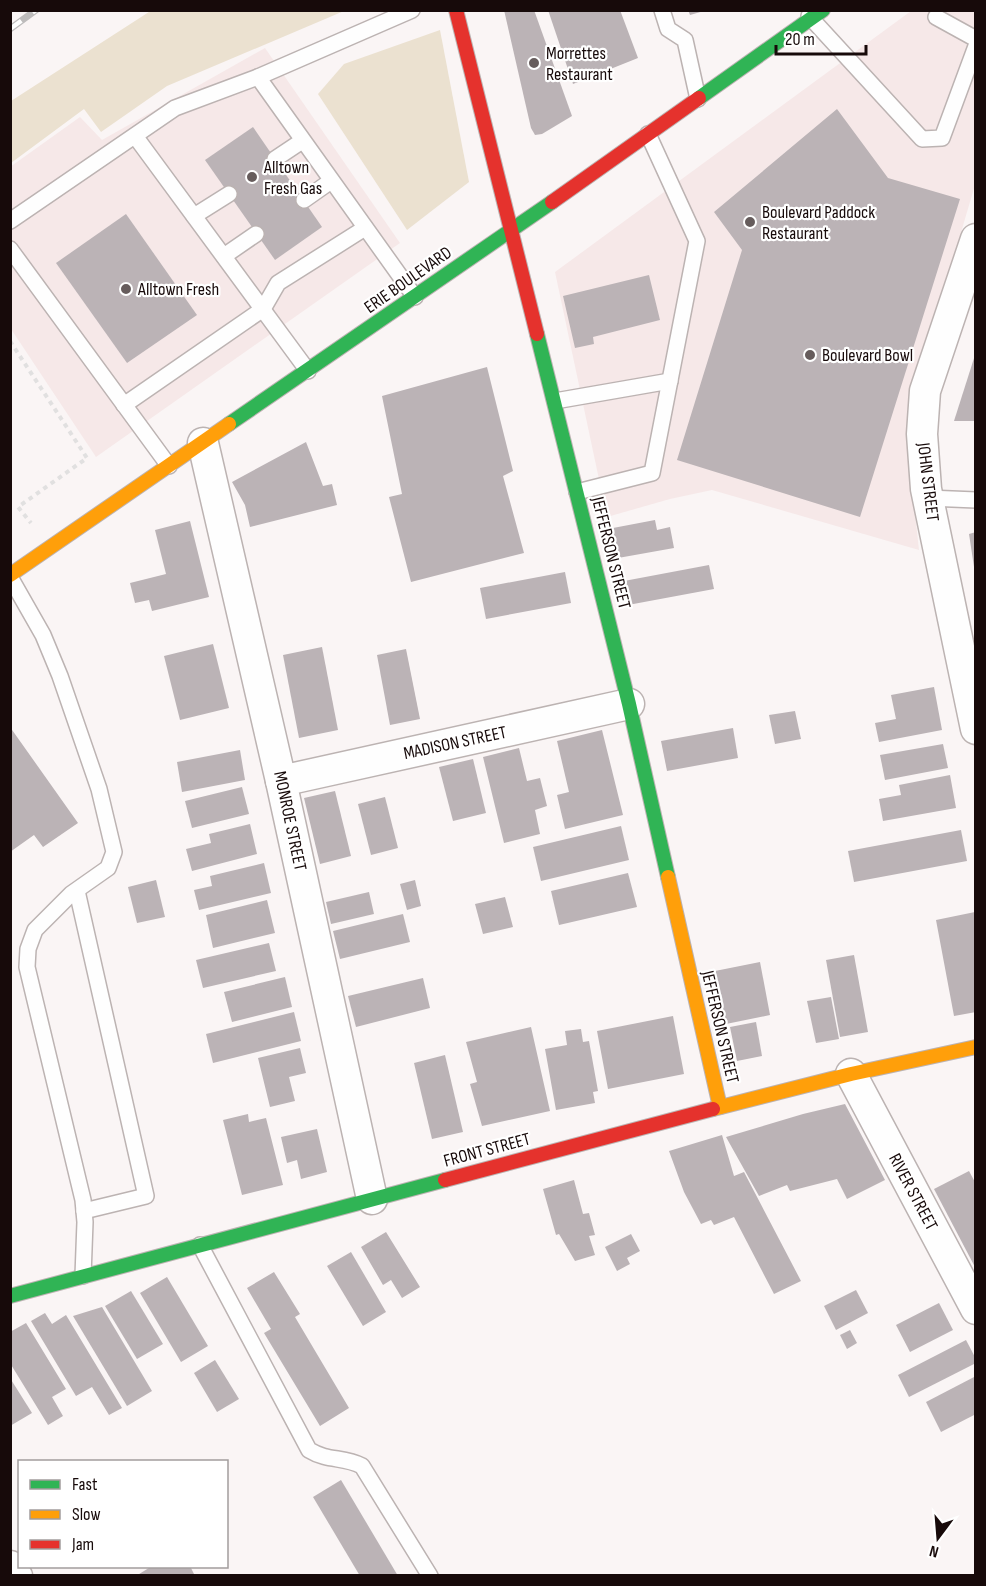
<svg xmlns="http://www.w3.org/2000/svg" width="986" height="1586" viewBox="0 0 986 1586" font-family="'Sofia Sans Condensed',sans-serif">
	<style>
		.built { fill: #f6e8e8 }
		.green { fill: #ebe1d0 }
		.building { fill: #bbb3b6 }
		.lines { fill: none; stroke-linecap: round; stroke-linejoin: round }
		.lane-casing { stroke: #bcb3b2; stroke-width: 18 }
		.street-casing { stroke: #bcb3b2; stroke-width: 33 }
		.fast-casing { stroke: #bcb3b2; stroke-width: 16 }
		.slow-casing { stroke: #bcb3b2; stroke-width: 16 }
		.jam-casing { stroke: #bcb3b2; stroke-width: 16 }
		.path { stroke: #e1e0e0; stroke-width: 4; stroke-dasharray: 4.5 4.5; stroke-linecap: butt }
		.lane { stroke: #fefefe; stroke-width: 15 }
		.street { stroke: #fefefe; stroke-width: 30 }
		.fast { stroke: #30b455; stroke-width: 14 }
		.slow { stroke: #ff9f0a; stroke-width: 14 }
		.jam { stroke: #e5322d; stroke-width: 14 }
		.rail-casing { stroke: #bebcbc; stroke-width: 7 }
		.rail { stroke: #fff; stroke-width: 4.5; stroke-dasharray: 14; stroke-linecap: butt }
		.poi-dot { fill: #665c5c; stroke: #fff; stroke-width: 2 }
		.labels { text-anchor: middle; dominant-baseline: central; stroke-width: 4.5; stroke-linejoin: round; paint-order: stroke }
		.poi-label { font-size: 18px; fill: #170a0a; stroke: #fff; text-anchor: start }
		.street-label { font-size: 18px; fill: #170a0a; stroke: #fff }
	</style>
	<rect width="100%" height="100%" fill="#faf5f5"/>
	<g class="built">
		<path d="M911,11H975V185L933,327L906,432L919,550L712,490L670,499L607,517L555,272Z"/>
		<path d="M265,48L400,243L96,457L11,329L10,167L80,117L102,140Z"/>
	</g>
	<g class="green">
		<path d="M152,10L344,11L167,86L101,132L84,109L11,163V101Z"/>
		<path d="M440,30L469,182L407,230L318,94L344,64Z"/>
	</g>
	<g class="building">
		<path d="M504,10H534L572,116L542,134L535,135L531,128Z"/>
		<path d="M548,10H620L638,58L573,84Z"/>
		<path d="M688,10H703L704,11L690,15Z"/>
		<path d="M837,109L888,178L960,199L860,517L677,460L742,250L714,212Z"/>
		<path d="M253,127L322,227L275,260L205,160Z"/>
		<path d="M126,214L197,315L127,363L56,263Z"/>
		<path d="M649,275L660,320L593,337L594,344L575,348L563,296Z"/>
		<path d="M975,355L976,421H954Z"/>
		<path d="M487,367L513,471L503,476L524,553L411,582L389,497L402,494L382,396Z"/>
		<path d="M306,442L323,486L332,484L337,505L250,527L245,505L232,482Z"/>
		<path d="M655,520L657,530L670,527L674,548L618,558L613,528Z"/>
		<path d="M190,521L209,597L152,611L149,600L135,603L130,583L166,574L155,530Z"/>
		<path d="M976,532V567H974L969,534Z"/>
		<path d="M709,565L714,589L628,605L624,581Z"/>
		<path d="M565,572L571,603L486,619L480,588Z"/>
		<path d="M213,644L229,708L180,720L164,656Z"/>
		<path d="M322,647L338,730L299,738L283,655Z"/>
		<path d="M406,649L420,719L390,725L377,655Z"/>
		<path d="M934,687L942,730L879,742L875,723L896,719L891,695Z"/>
		<path d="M795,711L801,739L775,744L769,715Z"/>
		<path d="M10,727L78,823L43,847L34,835L10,852Z"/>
		<path d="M733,728L738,758L667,771L661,741Z"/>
		<path d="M602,730L623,815L565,829L557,795L569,792L557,741Z"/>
		<path d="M943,744L948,768L885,780L880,755Z"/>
		<path d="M519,748L527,781L540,778L547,806L535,810L540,834L504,843L483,757Z"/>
		<path d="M240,750L245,780L182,792L177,762Z"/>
		<path d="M473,759L486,813L453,821L439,767Z"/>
		<path d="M950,775L956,808L883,821L879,799L901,795L899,785Z"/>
		<path d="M242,787L249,814L192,828L185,801Z"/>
		<path d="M335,791L351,856L320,864L304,798Z"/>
		<path d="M385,797L398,848L371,855L358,804Z"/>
		<path d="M250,824L257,854L192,871L186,849L211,843L209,834Z"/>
		<path d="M621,826L629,860L541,881L533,847Z"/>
		<path d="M961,830L967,861L854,882L848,851Z"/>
		<path d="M264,863L271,893L199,910L194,890L212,886L210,876Z"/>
		<path d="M628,873L637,907L559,925L551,891Z"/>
		<path d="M156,880L165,917L137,923L128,887Z"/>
		<path d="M415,880L421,906L407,910L400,884Z"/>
		<path d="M369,892L374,914L331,924L326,902Z"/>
		<path d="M505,897L513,927L483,934L475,904Z"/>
		<path d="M267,900L275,933L213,948L206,915Z"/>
		<path d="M975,912L976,1012L954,1016L936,920Z"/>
		<path d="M403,914L410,942L340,959L333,931Z"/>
		<path d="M269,943L276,971L203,988L196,960Z"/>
		<path d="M854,955L868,1032L840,1037L826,960Z"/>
		<path d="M760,962L770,1015L726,1024L715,971Z"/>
		<path d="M285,977L292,1007L232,1022L224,992Z"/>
		<path d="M423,978L430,1008L356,1027L348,996Z"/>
		<path d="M831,997L839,1039L816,1043L807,1001Z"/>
		<path d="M294,1012L301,1041L213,1063L206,1034Z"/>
		<path d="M673,1016L684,1074L608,1089L597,1031Z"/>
		<path d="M756,1022L762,1056L737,1061L730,1027Z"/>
		<path d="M531,1027L550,1111L482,1126L470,1084L477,1082L466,1042Z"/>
		<path d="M581,1029L583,1042L589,1041L598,1091L593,1092L595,1103L556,1110L545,1049L567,1045L565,1031Z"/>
		<path d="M300,1048L306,1073L289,1077L295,1101L270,1107L258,1058Z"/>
		<path d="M445,1055L463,1132L432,1139L414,1063Z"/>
		<path d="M845,1104L885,1180L847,1199L837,1179L790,1191L787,1185L759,1196L726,1137L803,1114Z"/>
		<path d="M248,1114L249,1122L266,1118L283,1185L242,1195L223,1120Z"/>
		<path d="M317,1129L327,1172L301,1179L297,1160L287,1163L281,1137Z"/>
		<path d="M722,1135L734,1176L744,1172L801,1281L774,1294L734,1217L714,1225L711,1220L701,1224L684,1192L669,1151Z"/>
		<path d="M969,1171L976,1184V1269L934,1189Z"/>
		<path d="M574,1180L583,1214L589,1213L595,1235L589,1236L595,1255L575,1261L559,1234L556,1235L543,1189Z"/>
		<path d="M386,1232L420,1287L402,1298L391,1280L383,1285L361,1247Z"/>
		<path d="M631,1234L640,1251L627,1258L630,1264L617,1271L605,1247Z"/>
		<path d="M351,1252L386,1312L363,1326L327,1266Z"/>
		<path d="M274,1272L300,1314L295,1317L349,1408L320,1426L264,1333L271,1329L247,1288Z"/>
		<path d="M167,1277L208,1346L181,1362L140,1293Z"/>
		<path d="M856,1290L868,1313L836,1330L824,1306Z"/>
		<path d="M131,1291L163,1344L137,1359L105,1306Z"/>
		<path d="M939,1303L953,1330L910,1352L896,1325Z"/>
		<path d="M102,1307L152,1391L127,1406L73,1316Z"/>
		<path d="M45,1313L52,1324L66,1315L122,1408L109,1415L92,1387L76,1396L31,1321Z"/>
		<path d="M26,1323L66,1389L52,1397L63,1416L48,1425L10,1363V1332Z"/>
		<path d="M850,1330L857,1343L847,1349L840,1335Z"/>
		<path d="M966,1340L976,1359V1363L909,1397L898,1375Z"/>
		<path d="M215,1360L239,1399L217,1412L194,1373Z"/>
		<path d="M976,1376V1414L941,1432L926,1402Z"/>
		<path d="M10,1378L32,1413L10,1426Z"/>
		<path d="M341,1480L398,1576H360L313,1497Z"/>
		<path d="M152,1566H190L195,1576H136Z"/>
	</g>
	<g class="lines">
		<g class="lane-casing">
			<g id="lane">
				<path d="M662,10L668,29L685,40L698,99"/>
				<path d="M809,16L922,139L942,138L976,46"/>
				<path d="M936,17L976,39"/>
				<path d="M258,77L415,297"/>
				<path d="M135,136L308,371"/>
				<path d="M275,159L302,141"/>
				<path d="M304,200L331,181"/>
				<path d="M194,216L229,194"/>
				<path d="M10,221L175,108L258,77L412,10"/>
				<path d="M10,249L169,466"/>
				<path d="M224,256L256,234"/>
				<path d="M555,401L670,381"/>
				<path d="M124,405L263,309L278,283L365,228"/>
				<path d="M577,492L652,473L697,241L648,134"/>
				<path d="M928,498L976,500"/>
				<path d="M10,577L43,635L60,676L99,789L114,852L108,868L71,894L35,930L28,949L27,967L83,1200L85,1222L83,1276"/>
				<path d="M77,891L146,1196L84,1211"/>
				<path d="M200,1245L309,1450C329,1462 343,1456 362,1466L430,1576"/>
			</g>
		</g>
		<g class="street-casing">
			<g id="street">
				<path d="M976,239L925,391L922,434L926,489L976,729"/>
				<path d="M203,443L281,781L372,1199"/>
				<path d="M281,781L629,704"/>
				<path d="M851,1074L976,1309"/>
				<path d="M10,1566L17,1576"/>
			</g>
		</g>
		<g class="fast-casing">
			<g id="fast">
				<path d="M699,98L823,10"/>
				<path d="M537,334L629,704L668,877"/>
				<path d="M229,424L552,202"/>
				<path d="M10,1296L445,1180"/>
			</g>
		</g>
		<g class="slow-casing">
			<g id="slow">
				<path d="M10,575L229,424"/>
				<path d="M668,877L720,1107"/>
				<path d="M713,1109L851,1074L976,1047"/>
			</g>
		</g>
		<g class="jam-casing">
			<g id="jam">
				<path d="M456,10L537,334"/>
				<path d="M552,202L699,98"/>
				<path d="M445,1180L713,1109"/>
			</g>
		</g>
		<path class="path" d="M10,341L87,458L18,507L31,523"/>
		<use href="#lane" class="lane"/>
		<use href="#street" class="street"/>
		<use href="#fast" class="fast"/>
		<use href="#slow" class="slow"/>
		<use href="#jam" class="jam"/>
		<g class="rail-casing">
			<path id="rail" d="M10,29L36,10"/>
		</g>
		<use href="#rail" class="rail"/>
	</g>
	<g class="poi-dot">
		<circle cx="534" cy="63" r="6"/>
		<circle cx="252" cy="177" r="6"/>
		<circle cx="750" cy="222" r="6"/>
		<circle cx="126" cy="289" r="6"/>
		<circle cx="810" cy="355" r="6"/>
	</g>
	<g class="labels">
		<g class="poi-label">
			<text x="546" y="53">Morrettes<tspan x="546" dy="21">Restaurant</tspan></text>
			<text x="264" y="167">Alltown<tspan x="264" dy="21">Fresh Gas</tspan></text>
			<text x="762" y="212">Boulevard Paddock<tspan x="762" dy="21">Restaurant</tspan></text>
			<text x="138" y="289">Alltown Fresh</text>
			<text x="822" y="355">Boulevard Bowl</text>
		</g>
		<g class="street-label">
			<text transform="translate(408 280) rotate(-35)">ERIE BOULEVARD</text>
			<text transform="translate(928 482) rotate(83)">JOHN STREET</text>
			<text transform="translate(611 553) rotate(76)">JEFFERSON STREET</text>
			<text transform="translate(455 743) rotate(-12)">MADISON STREET</text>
			<text transform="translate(290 821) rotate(78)">MONROE STREET</text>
			<text transform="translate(720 1027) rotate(77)">JEFFERSON STREET</text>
			<text transform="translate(487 1150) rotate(-15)">FRONT STREET</text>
			<text transform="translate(913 1192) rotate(62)">RIVER STREET</text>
		</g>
	</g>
	<rect width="986" height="1586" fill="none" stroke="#170a0a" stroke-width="24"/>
	<rect x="18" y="1460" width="210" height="108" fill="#ffffff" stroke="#a29d9d" stroke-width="1.5"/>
	<rect x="30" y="1480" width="30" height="9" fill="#30b455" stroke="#a29d9d" stroke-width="1.5"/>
	<text x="72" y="1490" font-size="18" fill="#170a0a">Fast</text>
	<rect x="30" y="1510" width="30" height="9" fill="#ff9f0a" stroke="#a29d9d" stroke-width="1.5"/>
	<text x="72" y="1520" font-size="18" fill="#170a0a">Slow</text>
	<rect x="30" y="1540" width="30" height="9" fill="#e5322d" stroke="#a29d9d" stroke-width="1.5"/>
	<text x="72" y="1550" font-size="18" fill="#170a0a">Jam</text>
	<g transform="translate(938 1538) rotate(196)" stroke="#ffffff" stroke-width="4.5" paint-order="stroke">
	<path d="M0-4.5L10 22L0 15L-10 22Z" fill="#170a0a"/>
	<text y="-9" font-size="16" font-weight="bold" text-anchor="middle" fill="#170a0a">N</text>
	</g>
	<path d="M776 45v9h90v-9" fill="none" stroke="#170a0a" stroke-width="3"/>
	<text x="785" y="45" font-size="18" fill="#170a0a" stroke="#ffffff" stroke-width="4.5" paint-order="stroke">20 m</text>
</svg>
